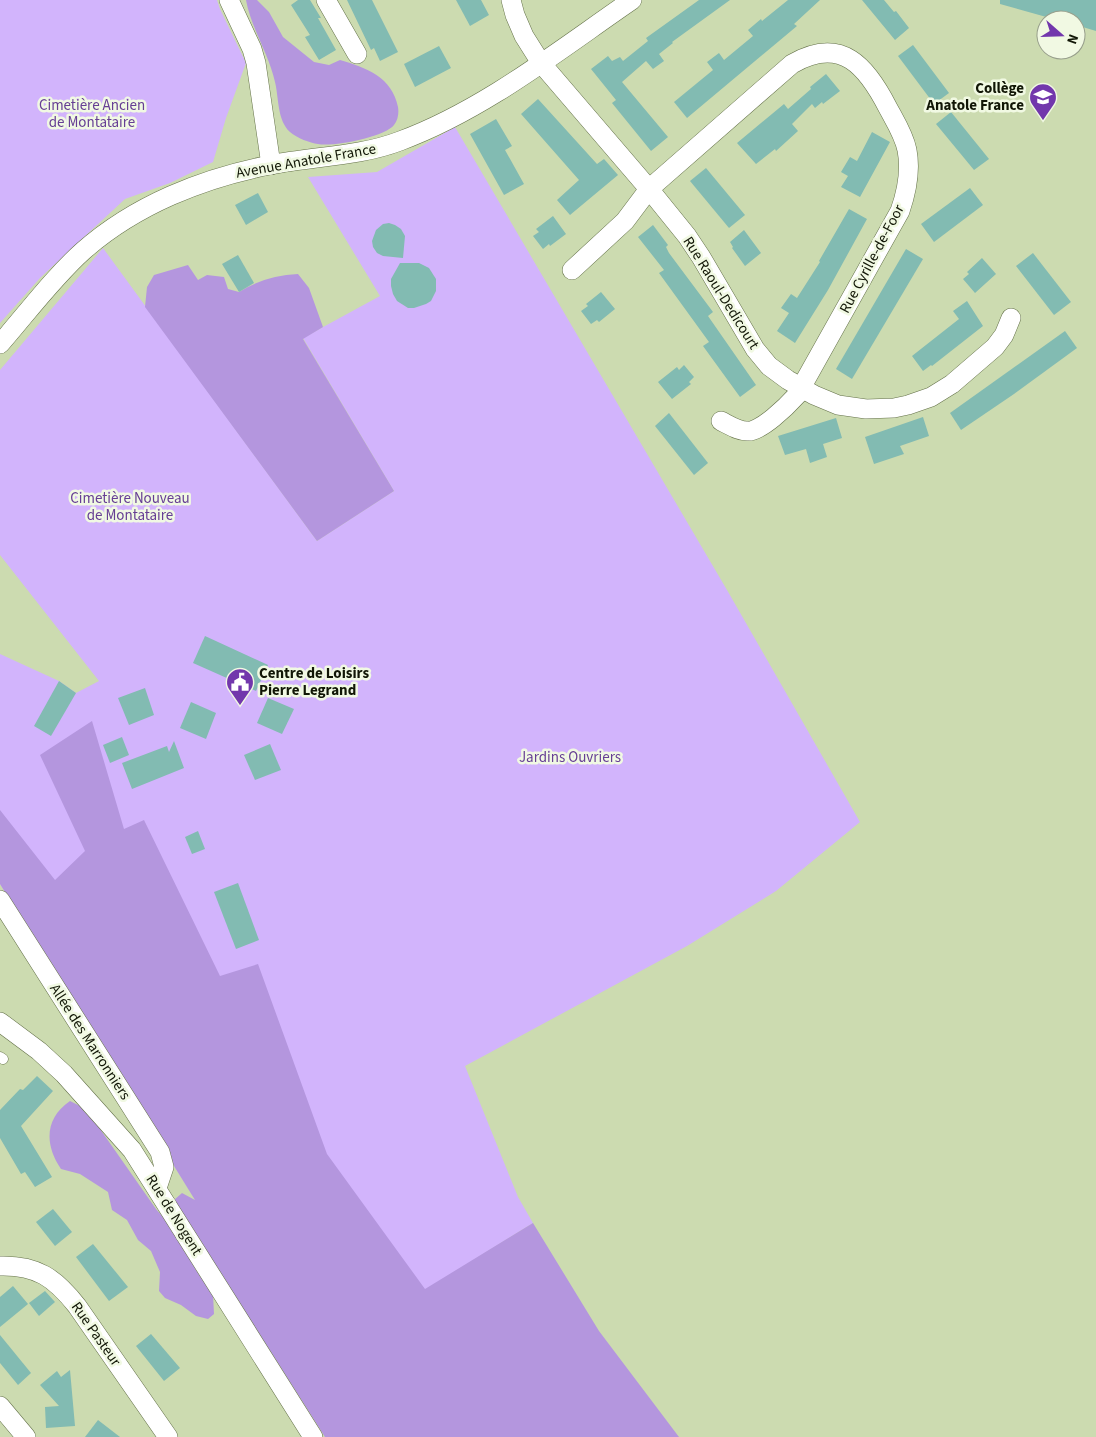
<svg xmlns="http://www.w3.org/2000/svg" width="1096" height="1437" viewBox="0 0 1096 1437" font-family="'Source Sans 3',sans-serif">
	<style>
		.green { fill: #d2b4fc }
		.forest { fill: #b496de }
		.building { fill: #82bbb2 }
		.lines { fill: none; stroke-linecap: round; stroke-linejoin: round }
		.service-casing { stroke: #647149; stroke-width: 11 }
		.minor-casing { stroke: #647149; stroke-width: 20 }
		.service { stroke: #fff; stroke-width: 10 }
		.minor { stroke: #fff; stroke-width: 19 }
		.labels { text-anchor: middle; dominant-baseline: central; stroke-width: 5; stroke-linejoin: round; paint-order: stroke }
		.poi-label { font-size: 15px; font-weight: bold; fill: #111606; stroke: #f1f9e3; text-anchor: end }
		.park-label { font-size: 15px; fill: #663e94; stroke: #f1f9e3 }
		.street-label { font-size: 15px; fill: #111606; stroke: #f1f9e3 }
	</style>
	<rect width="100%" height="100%" fill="#ccdbb0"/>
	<g class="green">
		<path d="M0,0H217L220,9L246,63L226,118L213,162L170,183L125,199L40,278L0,323Z"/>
		<path d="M455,127L727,590L860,822L776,891L687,946L465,1066L518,1197L533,1223L316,1358L196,1201L0,884V654L59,681L76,693L99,681L0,555V370L103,248L317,541L394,491L303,338L380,296L308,177L377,172Z"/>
	</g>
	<g class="forest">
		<path d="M246,0H257L269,12L283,37L314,62L329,65L340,60C367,68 392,77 398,107C399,113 398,120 394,125C385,137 333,147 318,144C310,143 297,138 290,132C277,120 279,98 275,82C269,54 251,28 246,0Z"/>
		<path d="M188,265L198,280L207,275L224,277L228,289L239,292C257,281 276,275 298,274L309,288L323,327L303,339L394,491L317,541L145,307L147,287L154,275Z"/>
		<path d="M92,721L124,829L144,820L220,976L258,964L327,1154L425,1289L533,1223L599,1331L679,1437H325L174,1200L182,1193L195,1200L0,884V810L55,880L85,851L40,755Z"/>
		<path d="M70,1101L86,1109L156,1209L176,1232L196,1270L213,1295L214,1314L208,1319L196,1316L181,1305L165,1298L159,1291L160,1272L151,1251L138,1240L127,1220L112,1210L108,1192L80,1174L61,1169C44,1144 45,1118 70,1101Z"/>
	</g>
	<g class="building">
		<path d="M298,0H310L321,18H318L336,50L319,60L305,37L310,35L291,5Z"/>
		<path d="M347,0H372L398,52L380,61L374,48L371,50Z"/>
		<path d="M456,0H481L489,15L470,26Z"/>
		<path d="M699,0H730L672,42L673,43L659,54L664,61L653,69L646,61L622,82L668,137L651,151L612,103L616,100L591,69L608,56L612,61L620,57L623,61L648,41L646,38Z"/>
		<path d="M788,0H820L794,24L797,26L687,118L674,102L713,70L707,62L719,53L724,60L753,36L748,30L761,19L762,21Z"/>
		<path d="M862,0H884L894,12L896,11L909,28L895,40Z"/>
		<path d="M1000,0H1096V31L1076,25V20H1057L1000,4Z"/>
		<path d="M913,45L949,93L934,104L898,56Z"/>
		<path d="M439,46L451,68L415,87L404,64Z"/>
		<path d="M826,74L840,91L823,104L822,102L815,108L812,104L792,124L798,131L776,151L775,149L756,164L737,143L784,104L788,109L811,89L810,87Z"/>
		<path d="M538,99L597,164L604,159L618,175L570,215L557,200L579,180L521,114Z"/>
		<path d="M951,112L989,159L974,170L936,124Z"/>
		<path d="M496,119L512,146L505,150L524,184L504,195L470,134Z"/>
		<path d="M872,132L890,142L860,197L841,187L848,176L841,172L850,157L857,161Z"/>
		<path d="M706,168L745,215L729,228L690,181Z"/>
		<path d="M970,188L983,205L934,242L921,224Z"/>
		<path d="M258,193L268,212L246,225L235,205Z"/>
		<path d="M849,209L867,219L828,290L795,343L777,331L789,313L781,308L791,294L797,298L820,262L819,261Z"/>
		<path d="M553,216L566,234L550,246L549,244L543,249L533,236L539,232L536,229Z"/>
		<path d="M389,223L395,225L401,229L405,236L403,258L383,256L377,253L373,247L372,241L376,230L383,224Z"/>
		<path d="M653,225L668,245L666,247L669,253L713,312L708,316L756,385L740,397L703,346L709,342L659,273L664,270L638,237Z"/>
		<path d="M744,230L761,253L745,266L732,248L733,247L730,242Z"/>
		<path d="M906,249L923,259L852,379L836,369Z"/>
		<path d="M1033,253L1071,302L1054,315L1016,266Z"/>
		<path d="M238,255L254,283L239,292L222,264Z"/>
		<path d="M982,258L996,274L975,293L963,279L969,274L967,272Z"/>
		<path d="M400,263H419L429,268L436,279V291L431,301L426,304L414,308H408L397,301L393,294L391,286V279Z"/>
		<path d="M601,292L615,309L599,322L597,320L591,324L581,311L588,306L586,304Z"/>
		<path d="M967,301L983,326L932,366L931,365L923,371L912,356L959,319L953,311Z"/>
		<path d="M1065,331L1077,348L1014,394L961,430L950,413Z"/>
		<path d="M684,365L694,377L689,382L691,384L672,399L658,382L677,367L679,370Z"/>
		<path d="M669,413L708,463L694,475L655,426Z"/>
		<path d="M923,417L929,436L900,446L904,454L874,464L865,437Z"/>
		<path d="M836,418L842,438L823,444L827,457L810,463L806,449L785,455L778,436Z"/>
		<path d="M205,636L268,665L256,691L193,663Z"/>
		<path d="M59,681L76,693L51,736L34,726Z"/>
		<path d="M145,688L154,715L129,725L118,698Z"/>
		<path d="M268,698L294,709L282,734L257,723Z"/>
		<path d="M191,702L216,713L206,739L180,728Z"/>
		<path d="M122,737L129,755L110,763L103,745Z"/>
		<path d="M174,741L184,768L132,789L122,763L167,746L169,752Z"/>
		<path d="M270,744L281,770L255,780L244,755Z"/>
		<path d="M198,831L205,849L192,854L185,837Z"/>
		<path d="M238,883L259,940L236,949L214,892Z"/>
		<path d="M37,1076L53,1091L21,1126L52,1177L35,1187L25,1172L21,1174L0,1138V1110L20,1089L23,1090Z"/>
		<path d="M53,1209L72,1232L55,1246L36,1222Z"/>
		<path d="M93,1244L128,1287L109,1301L76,1257Z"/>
		<path d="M13,1286L28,1304L0,1327V1297Z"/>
		<path d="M45,1291L55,1302L39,1316L29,1303Z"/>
		<path d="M151,1334L180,1368L164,1381L136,1346Z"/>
		<path d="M0,1335L31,1373L18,1385L0,1363Z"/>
		<path d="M70,1370L75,1426L46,1428L45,1407L59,1406L40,1385L57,1371L61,1377Z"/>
		<path d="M98,1420L120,1437H85Z"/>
	</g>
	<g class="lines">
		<g class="service-casing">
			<path id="service" d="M0,1057L3,1059"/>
		</g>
		<g class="minor-casing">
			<g id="minor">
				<path d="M229,0L252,49L256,63L271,165"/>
				<path d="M326,0L357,54"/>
				<path d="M511,0L515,15L524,36L541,63L649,189L687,236L701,257L755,349L769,366L788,380L814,395L838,405L866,409L894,408L908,405L931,397L952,384L995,347L1004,335L1011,318"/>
				<path d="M572,270L625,221L649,189L792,64C842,35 867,67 888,108C895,121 904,135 907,150C911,171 907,191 900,211L797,395C788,405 760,433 747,431C738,431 729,425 721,421"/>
				<path d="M0,344C27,313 53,278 83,251C135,205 203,178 270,165C314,156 358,157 400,141C484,110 559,50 632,0"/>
				<path d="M0,900L160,1152L164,1167L157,1188"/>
				<path d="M0,1022L39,1051L64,1074L132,1150L313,1437"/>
				<path d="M0,1266C37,1265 55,1278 77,1306L168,1437"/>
				<path d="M0,1406L26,1437"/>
			</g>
		</g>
		<use href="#service" class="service"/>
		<use href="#minor" class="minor"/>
	</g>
	<defs>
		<g id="school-pin" transform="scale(1.4375)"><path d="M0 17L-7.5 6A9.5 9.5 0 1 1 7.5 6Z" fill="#7237ac" stroke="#f1f9e3"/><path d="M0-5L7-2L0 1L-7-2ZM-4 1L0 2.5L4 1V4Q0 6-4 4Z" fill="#fff"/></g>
		<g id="civic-pin" transform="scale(1.4375)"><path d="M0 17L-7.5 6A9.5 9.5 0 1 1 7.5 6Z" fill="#7237ac" stroke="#f1f9e3"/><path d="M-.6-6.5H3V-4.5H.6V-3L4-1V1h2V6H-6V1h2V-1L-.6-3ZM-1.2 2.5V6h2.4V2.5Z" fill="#fff"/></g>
	</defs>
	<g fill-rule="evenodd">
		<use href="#school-pin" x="1043" y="97"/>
		<use href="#civic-pin" x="240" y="682"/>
	</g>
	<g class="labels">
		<g class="poi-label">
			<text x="1024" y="88">Collège<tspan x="1024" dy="17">Anatole France</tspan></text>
			<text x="259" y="673" text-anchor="start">Centre de Loisirs<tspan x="259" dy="17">Pierre Legrand</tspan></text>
		</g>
		<g class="park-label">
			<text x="92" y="105">Cimetière Ancien<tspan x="92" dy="17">de Montataire</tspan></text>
			<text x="130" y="498">Cimetière Nouveau<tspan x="130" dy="17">de Montataire</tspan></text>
			<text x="570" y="757">Jardins Ouvriers</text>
		</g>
		<g class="street-label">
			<text transform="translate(306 161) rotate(-10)">Avenue Anatole France</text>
			<text transform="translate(872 259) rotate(-62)">Rue Cyrille-de-Foor</text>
			<text transform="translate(721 293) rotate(58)">Rue Raoul-Dedicourt</text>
			<text transform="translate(90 1042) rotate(57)">Allée des Marronniers</text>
			<text transform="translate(174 1215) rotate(58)">Rue de Nogent</text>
			<text transform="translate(96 1334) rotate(55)">Rue Pasteur</text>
		</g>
	</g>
	<g transform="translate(1061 35) rotate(110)"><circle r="24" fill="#f1f9e3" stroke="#979e8b"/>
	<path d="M0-4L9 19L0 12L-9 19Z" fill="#7237ac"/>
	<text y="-8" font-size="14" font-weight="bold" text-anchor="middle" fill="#111606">N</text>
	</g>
</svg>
